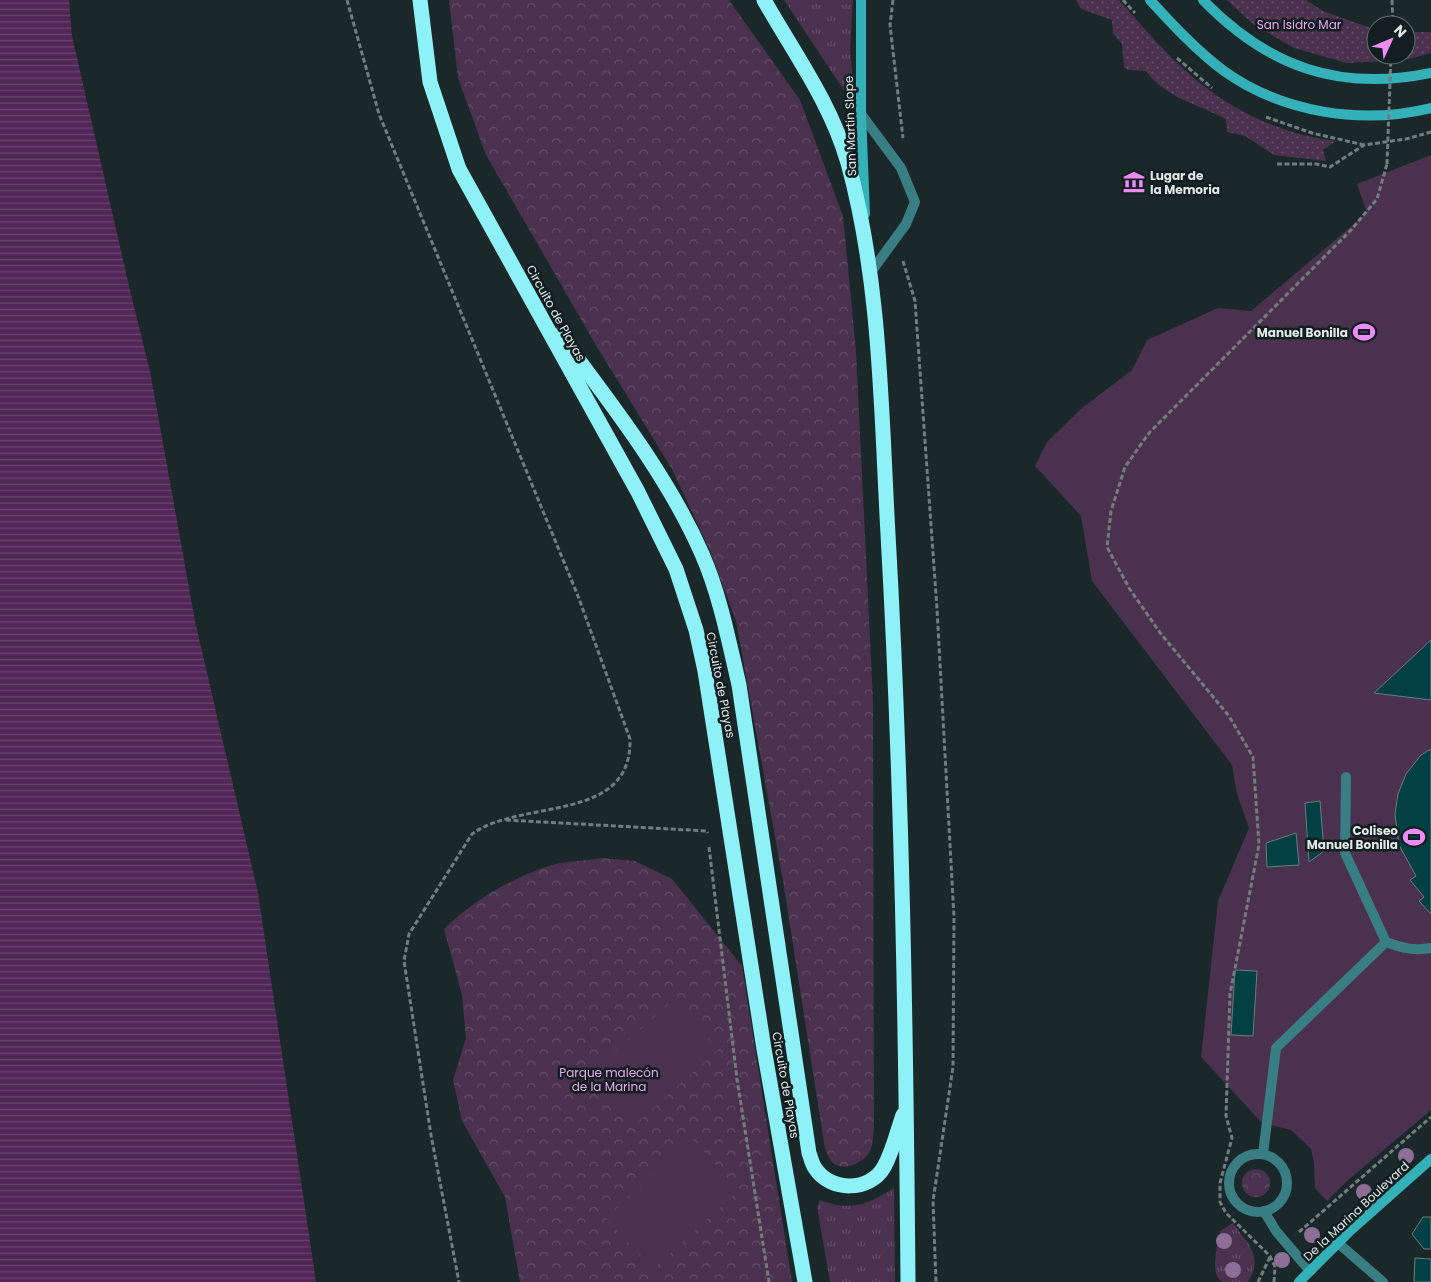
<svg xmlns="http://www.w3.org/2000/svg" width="1431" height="1282" viewBox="0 0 1431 1282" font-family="Poppins,sans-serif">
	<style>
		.grass { fill: url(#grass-tufts) }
		.park { fill: url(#park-crowns) }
		.garden { fill: url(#garden-dots) }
		.pitch { fill: #4a314d }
		.water { fill: url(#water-rules) }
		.building { fill: #024044; stroke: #6d7c7d }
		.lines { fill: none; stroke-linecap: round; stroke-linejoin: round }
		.path { stroke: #727d7d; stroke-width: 3; stroke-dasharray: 5 2.5; stroke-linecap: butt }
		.lane { stroke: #387e83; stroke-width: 10 }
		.secondary { stroke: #34b0b9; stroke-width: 10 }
		.highway { stroke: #8ef1f8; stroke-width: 15 }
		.path-bridge { stroke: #727d7d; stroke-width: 3; stroke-dasharray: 5 2.5; stroke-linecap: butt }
		.tree { fill: #8d6e97 }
		.labels { text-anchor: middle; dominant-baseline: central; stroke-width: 5; stroke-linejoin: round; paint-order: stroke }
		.park-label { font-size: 12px; fill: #eaa7f1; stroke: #121e1f }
		.street-label { font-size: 12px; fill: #e0e8e8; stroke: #121e1f }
		.poi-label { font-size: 12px; font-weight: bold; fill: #e0e8e8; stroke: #121e1f; text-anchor: end }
	</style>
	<defs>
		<pattern id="grass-tufts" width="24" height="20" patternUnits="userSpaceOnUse" patternTransform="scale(1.25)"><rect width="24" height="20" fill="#4a314d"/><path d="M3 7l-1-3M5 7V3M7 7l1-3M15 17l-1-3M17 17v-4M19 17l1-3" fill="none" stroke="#644f67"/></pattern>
		<pattern id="park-crowns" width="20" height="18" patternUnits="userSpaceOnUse" patternTransform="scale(1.25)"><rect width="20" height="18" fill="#4a314d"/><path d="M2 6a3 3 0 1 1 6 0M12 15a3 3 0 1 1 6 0" fill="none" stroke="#644f67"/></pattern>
		<pattern id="garden-dots" width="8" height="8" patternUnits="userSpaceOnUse" patternTransform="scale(1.25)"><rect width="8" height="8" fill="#4a314d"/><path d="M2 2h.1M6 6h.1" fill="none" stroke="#644f67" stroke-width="1.8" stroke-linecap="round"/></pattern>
		<pattern id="water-rules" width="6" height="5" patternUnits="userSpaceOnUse" patternTransform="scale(1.25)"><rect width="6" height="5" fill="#502656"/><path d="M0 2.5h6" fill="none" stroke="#69466e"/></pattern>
	</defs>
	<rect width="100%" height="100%" fill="#1b2829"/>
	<g class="grass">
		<path d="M784,0H853L850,50L855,107Z"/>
		<path d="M894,1188L895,1282H830L817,1207L820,1200C851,1212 868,1204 894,1188Z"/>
		<path d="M1233,1223C1248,1244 1264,1256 1248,1282C1240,1282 1231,1282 1224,1282C1208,1279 1218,1242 1220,1231Z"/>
	</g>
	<g class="park">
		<path d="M449,0H729L800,100L843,216L856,351L873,700L874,1128C873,1135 873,1145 870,1151C864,1163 844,1172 833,1163C830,1160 827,1153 825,1149L783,881L736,621L710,551L672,469L597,347L486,155L458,78Z"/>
		<path d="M602,858L635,861L672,879L742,966L792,1282H520L505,1197L462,1121L453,1080L466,1038L462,995L444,929C473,901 511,878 549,866C565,861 585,861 602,858Z"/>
		<circle cx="1256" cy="1183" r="14"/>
	</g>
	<g class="garden">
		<path d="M1076,0H1119C1141,24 1161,49 1185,70C1225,108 1281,135 1336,141L1323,150L1326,161L1274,155L1245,136L1227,132L1226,119C1199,105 1163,96 1146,71L1128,70L1124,67L1122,44L1113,33L1112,20L1081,9Z"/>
		<path d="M1227,0H1306L1323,11L1376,30V55H1406V32H1431V53L1405,60L1347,63L1294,48L1253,24Z"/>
	</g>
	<g class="pitch">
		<path d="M1431,155V1110L1347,1181L1327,1201L1315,1188L1314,1163L1311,1149L1291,1130L1262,1123L1201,1057L1218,901L1249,828L1237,794L1232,765L1092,581L1081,516L1035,466L1047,442L1082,408L1132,370L1147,340L1218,308L1251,311L1367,213L1357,184Z"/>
		<path d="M674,1000L718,1050L631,1128L586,1077Z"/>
		<path d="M692,1139L739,1190L653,1269L606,1218Z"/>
	</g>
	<path class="water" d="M0,0H69L72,36L129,286L150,371L195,621L258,893L316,1282H0Z"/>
	<g class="building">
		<path d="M1431,640V700L1374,693Z"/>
		<path d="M1431,749V914L1419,901L1424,897L1410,880L1416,876L1399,845L1395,814L1398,794L1406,774L1421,755Z"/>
		<path d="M1320,801L1324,851L1309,862L1305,803Z"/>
		<path d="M1296,833L1299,865L1267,867L1266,843Z"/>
		<path d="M1235,970L1257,971L1253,1036L1231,1035Z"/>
		<path d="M1423,1217H1431V1249H1424L1412,1234Z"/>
		<path d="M1415,1258L1431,1259V1282H1414Z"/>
	</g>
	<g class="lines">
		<g class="path">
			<path d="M347,0L379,114L578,596L630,739C632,824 522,798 472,834L409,934L404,961L431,1135L459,1282"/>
			<path d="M893,0L890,25L903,138"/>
			<path d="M1123,0L1135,13"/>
			<path d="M1392,0L1393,25"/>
			<path d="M1177,58L1212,88"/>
			<path d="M1266,117L1312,133L1364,145"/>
			<path d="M1277,164H1316L1330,167L1364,145L1406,139L1431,132"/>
			<path d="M903,261L915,301L937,609L954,917L953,1067L933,1201L936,1282"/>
			<path d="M506,820L707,831L708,833"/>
			<path d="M709,847L737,1079L769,1282"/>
			<path d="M1299,1232L1431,1117"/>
			<path d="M1258,1282L1270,1257"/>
			<path d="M1274,1282L1275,1267L1270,1256L1226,1213L1220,1202V1183L1232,1138L1226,1116L1230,994L1259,845L1253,757L1229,716L1161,634L1129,588L1107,547L1111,511L1125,467L1149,433L1351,230L1377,199L1387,164"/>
		</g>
		<g class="lane">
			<path d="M861,114L901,168L915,202L906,224L871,272"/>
			<path d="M1346,777L1345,853L1386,942C1402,948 1414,951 1431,948"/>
			<path d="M1263,1154L1276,1048L1386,942"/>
			<circle cx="1258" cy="1183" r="29"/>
			<path d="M1264,1211L1276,1231L1310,1271"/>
			<path d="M1338,1243L1383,1282"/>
		</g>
		<g class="secondary">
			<path d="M861,0V114L865,214"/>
			<path d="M1150,0C1173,25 1197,51 1224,71C1283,113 1361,125 1431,108"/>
			<path d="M1203,0C1268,67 1339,92 1431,73"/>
			<path d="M1299,1282L1351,1230L1431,1159"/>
		</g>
		<g class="highway">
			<path d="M420,0L430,82L459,169L638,492L676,569L696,630L705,671L764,1049L805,1282"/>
			<path d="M764,0C794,53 831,103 848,163C881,283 881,410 888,534C902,783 906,1033 908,1282"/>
			<path d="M560,335C611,404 667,474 702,554C720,595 729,642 739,685L809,1153C811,1158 812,1164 815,1168C830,1192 870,1192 884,1167C893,1151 897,1132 903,1115"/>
		</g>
		<path class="path-bridge" d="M1387,164L1391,55"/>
	</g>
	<g class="tree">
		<circle cx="1406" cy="1156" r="8"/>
		<circle cx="1364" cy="1192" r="8"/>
		<circle cx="1312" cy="1235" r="8"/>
		<circle cx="1224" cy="1241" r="8"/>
		<circle cx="1282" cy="1260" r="8"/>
		<circle cx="1233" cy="1270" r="8"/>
	</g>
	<defs>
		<g id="museum-bare" transform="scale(1.725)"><path d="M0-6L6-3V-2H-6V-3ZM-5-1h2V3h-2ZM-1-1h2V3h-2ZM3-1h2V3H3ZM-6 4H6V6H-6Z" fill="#ed8cf9" stroke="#121e1f" stroke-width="2.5" paint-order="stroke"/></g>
		<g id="stadium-bare" transform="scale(1.725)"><path d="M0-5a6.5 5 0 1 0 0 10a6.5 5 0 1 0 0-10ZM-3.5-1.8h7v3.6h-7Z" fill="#ed8cf9" stroke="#121e1f" stroke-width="2.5" paint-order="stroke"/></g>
	</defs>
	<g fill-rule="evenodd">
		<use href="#museum-bare" x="1134" y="182"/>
		<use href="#stadium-bare" x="1364" y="332"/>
		<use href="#stadium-bare" x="1414" y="837"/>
	</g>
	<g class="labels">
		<g class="park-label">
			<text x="1299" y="24">San Isidro Mar</text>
			<text x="609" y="1072">Parque malecón<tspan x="609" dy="14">de la Marina</tspan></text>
		</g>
		<g class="street-label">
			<text transform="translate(850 126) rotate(-92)">San Martin Slope</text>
			<text transform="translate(556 313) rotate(61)">Circuito de Playas</text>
			<text transform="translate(721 685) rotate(79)">Circuito de Playas</text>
			<text transform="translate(786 1085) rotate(80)">Circuito de Playas</text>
			<text transform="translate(1356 1211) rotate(-43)">De la Marina Boulevard</text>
		</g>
		<g class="poi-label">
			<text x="1150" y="175" text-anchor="start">Lugar de<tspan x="1150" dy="14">la Memoria</tspan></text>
			<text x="1348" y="332">Manuel Bonilla</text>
			<text x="1398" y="830">Coliseo<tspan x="1398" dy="14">Manuel Bonilla</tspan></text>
		</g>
	</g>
	<g transform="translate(1391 40) rotate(46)"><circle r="24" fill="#121e1f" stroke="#646f6f"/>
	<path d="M0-4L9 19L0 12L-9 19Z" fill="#ed8cf9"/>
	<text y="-8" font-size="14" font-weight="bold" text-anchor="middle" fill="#e0e8e8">N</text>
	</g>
</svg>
